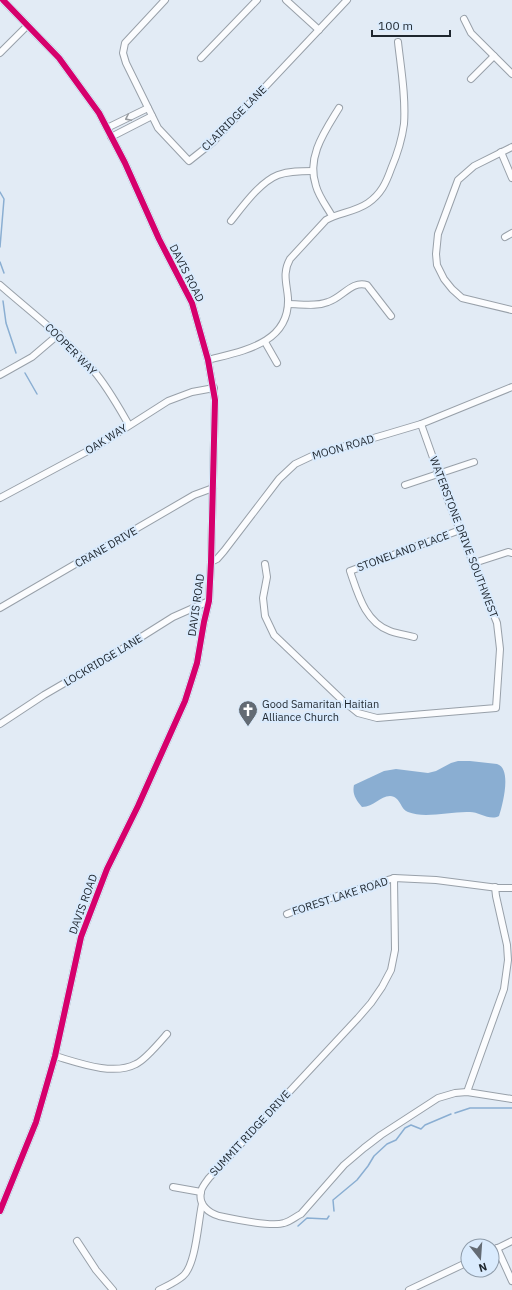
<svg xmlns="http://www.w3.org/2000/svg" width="512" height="1290" viewBox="0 0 512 1290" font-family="'IBM Plex Sans',sans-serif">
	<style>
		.water { fill: #8aaed2 }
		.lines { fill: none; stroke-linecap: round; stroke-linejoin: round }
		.stream { stroke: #8aaed2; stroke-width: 1.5 }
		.minor-casing { stroke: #98a0a9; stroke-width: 8 }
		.minor { stroke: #fbfcfe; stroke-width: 6 }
		.cycleway-casing { stroke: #daebfd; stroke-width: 8 }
		.cycleway { stroke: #d6006c; stroke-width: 6 }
		.oneway { stroke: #989ca0 }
		.labels { text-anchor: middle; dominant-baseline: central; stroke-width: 4; stroke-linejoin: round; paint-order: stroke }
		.street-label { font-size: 11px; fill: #1e262e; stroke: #daebfd }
		.poi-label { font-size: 11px; fill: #1e262e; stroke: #daebfd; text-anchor: start }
	</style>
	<rect width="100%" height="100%" fill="#e2ebf5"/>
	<path class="water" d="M458,761H470L497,764C512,768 503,804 499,816C490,821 479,812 470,812C451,811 425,819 408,812C400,809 401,797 390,796C380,796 374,807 362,807C356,800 352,794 354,785L384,771L396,769L428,773L436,771L451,763Z"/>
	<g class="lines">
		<g class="stream">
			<path d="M0,192L4,199L0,247"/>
			<path d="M0,262L4,273"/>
			<path d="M3,301L6,323L16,353"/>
			<path d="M25,373L37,394"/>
			<path d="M455,1113L470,1108H512"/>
			<path d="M334,1211L333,1200L357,1180L368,1166L374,1156L387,1144L396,1140L405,1128L411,1125L421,1129L425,1125L451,1114"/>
			<path d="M298,1226L307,1218L327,1219L329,1216"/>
		</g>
		<g class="minor-casing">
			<g id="minor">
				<path d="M165,0L125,43L123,53L126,63L158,128L189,161L213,142L347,0"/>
				<path d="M286,0L319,30"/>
				<path d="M464,19L471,33L512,74"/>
				<path d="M0,53L27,26"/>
				<path d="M201,58L257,0"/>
				<path d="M471,79L494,56"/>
				<path d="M107,128L148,108"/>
				<path d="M111,137L152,116"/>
				<path d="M512,147L474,166L458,180L438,234L436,254L437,265L444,279L452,289L462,298L512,310"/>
				<path d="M501,152L512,178"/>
				<path d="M332,216C327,207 319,197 316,186C306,157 325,131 339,108"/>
				<path d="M231,221C243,206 260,182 278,175C289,171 301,171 313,171"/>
				<path d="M505,237L512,233"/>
				<path d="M0,285C32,313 65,338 93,370C107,386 118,406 129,425"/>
				<path d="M288,304C301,304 316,307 328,302C342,298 352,280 367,285L391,316"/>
				<path d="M265,342L277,363"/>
				<path d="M208,360C242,351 290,344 288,298C287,284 282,273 290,259L326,220C338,213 355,212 368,203C381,194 386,183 391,169C397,155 402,139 404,124C406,97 401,69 398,42"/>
				<path d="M0,375L32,357L59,334"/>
				<path d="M405,485L474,462"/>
				<path d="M0,498L99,445L168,401L192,392L214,388"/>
				<path d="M211,562L217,559L224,551L279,479L295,464L314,455L384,435L421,424L512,387"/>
				<path d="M474,563L508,552L512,553"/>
				<path d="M265,564L267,577L263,598L265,616L274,635L342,700L358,713L377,718L496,708L500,649L497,623L448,500L421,424"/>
				<path d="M0,608L194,495L213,488"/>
				<path d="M414,637C407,635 398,634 390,631C365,622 358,594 350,571L460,530"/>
				<path d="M0,724L44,695L111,656L173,617L209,601"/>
				<path d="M394,878L395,950L391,970L382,987L371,1003L358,1018L209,1178C206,1182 201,1188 201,1192C198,1205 209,1213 219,1216C233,1219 272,1227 284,1223C291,1221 295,1217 301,1214L344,1165L364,1148L381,1135L438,1098L455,1093L467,1092L512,1099"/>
				<path d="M287,914L312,904L394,878L436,880L498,888H512"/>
				<path d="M55,1056C79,1063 113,1076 136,1064C145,1060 160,1042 167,1034"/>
				<path d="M467,1092L504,989L508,960L507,945L496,896L495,887"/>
				<path d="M173,1187L201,1192"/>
				<path d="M0,1211L36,1122L55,1056L81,937L107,869L138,806L185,701L197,663L204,622L209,601L211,562L215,400L208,360L192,303L159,239L125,163L99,113L59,58L3,0"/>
				<path d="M77,1241L96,1270L113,1290"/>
				<path d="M497,1248L512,1281"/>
				<path d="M492,1251L512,1241"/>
				<path d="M159,1290C167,1286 176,1282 183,1276C196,1265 198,1222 202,1204"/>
				<path d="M409,1290L468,1262"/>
			</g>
		</g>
		<use href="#minor" class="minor"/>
		<g class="cycleway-casing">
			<path id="cycleway" d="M0,1211L36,1122L55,1056L81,937L107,869L138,806L185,701L197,663L204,622L209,601L211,562L215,400L208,360L192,303L159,239L125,163L99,113L59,58L3,0"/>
		</g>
		<use href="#cycleway" class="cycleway"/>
	</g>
	<defs><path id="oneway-chevron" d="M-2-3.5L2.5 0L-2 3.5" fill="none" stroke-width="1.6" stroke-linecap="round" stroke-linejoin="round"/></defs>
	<use class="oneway" href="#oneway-chevron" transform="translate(128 118) rotate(154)"/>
	<defs>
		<g id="church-pin" transform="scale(1)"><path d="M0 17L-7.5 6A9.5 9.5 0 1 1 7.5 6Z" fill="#636b74" stroke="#daebfd"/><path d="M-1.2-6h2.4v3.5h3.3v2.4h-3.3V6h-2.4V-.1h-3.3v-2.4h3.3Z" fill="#fff"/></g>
	</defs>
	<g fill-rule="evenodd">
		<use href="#church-pin" x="248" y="710"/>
	</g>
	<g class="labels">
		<g class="street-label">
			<text transform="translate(234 118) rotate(-45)">CLAIRIDGE LANE</text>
			<text transform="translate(187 273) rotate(63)">DAVIS ROAD</text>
			<text transform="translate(71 349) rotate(45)">COOPER WAY</text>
			<text transform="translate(106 439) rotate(-32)">OAK WAY</text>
			<text transform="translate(343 447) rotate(-16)">MOON ROAD</text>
			<text transform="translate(464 537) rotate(69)">WATERSTONE DRIVE SOUTHWEST</text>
			<text transform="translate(106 547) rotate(-30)">CRANE DRIVE</text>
			<text transform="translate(403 551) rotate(-20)">STONELAND PLACE</text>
			<text transform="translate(196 605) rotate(-82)">DAVIS ROAD</text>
			<text transform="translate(103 660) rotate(-31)">LOCKRIDGE LANE</text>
			<text transform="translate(340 896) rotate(-18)">FOREST LAKE ROAD</text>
			<text transform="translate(83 904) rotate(-70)">DAVIS ROAD</text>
			<text transform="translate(250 1133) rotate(-47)">SUMMIT RIDGE DRIVE</text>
		</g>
		<g class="poi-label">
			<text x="262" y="704">Good Samaritan Haitian<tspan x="262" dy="13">Alliance Church</tspan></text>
		</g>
	</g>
	<g transform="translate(480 1258) rotate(163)"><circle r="19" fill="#daebfd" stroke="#8f9caa"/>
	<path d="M0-3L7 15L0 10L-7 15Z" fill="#636b74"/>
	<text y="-6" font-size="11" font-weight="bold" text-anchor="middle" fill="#1e262e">N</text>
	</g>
	<path d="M372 30v6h78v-6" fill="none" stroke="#1e262e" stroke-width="2"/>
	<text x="378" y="30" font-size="12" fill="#1e262e" stroke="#daebfd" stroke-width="3" paint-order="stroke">100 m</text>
</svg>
